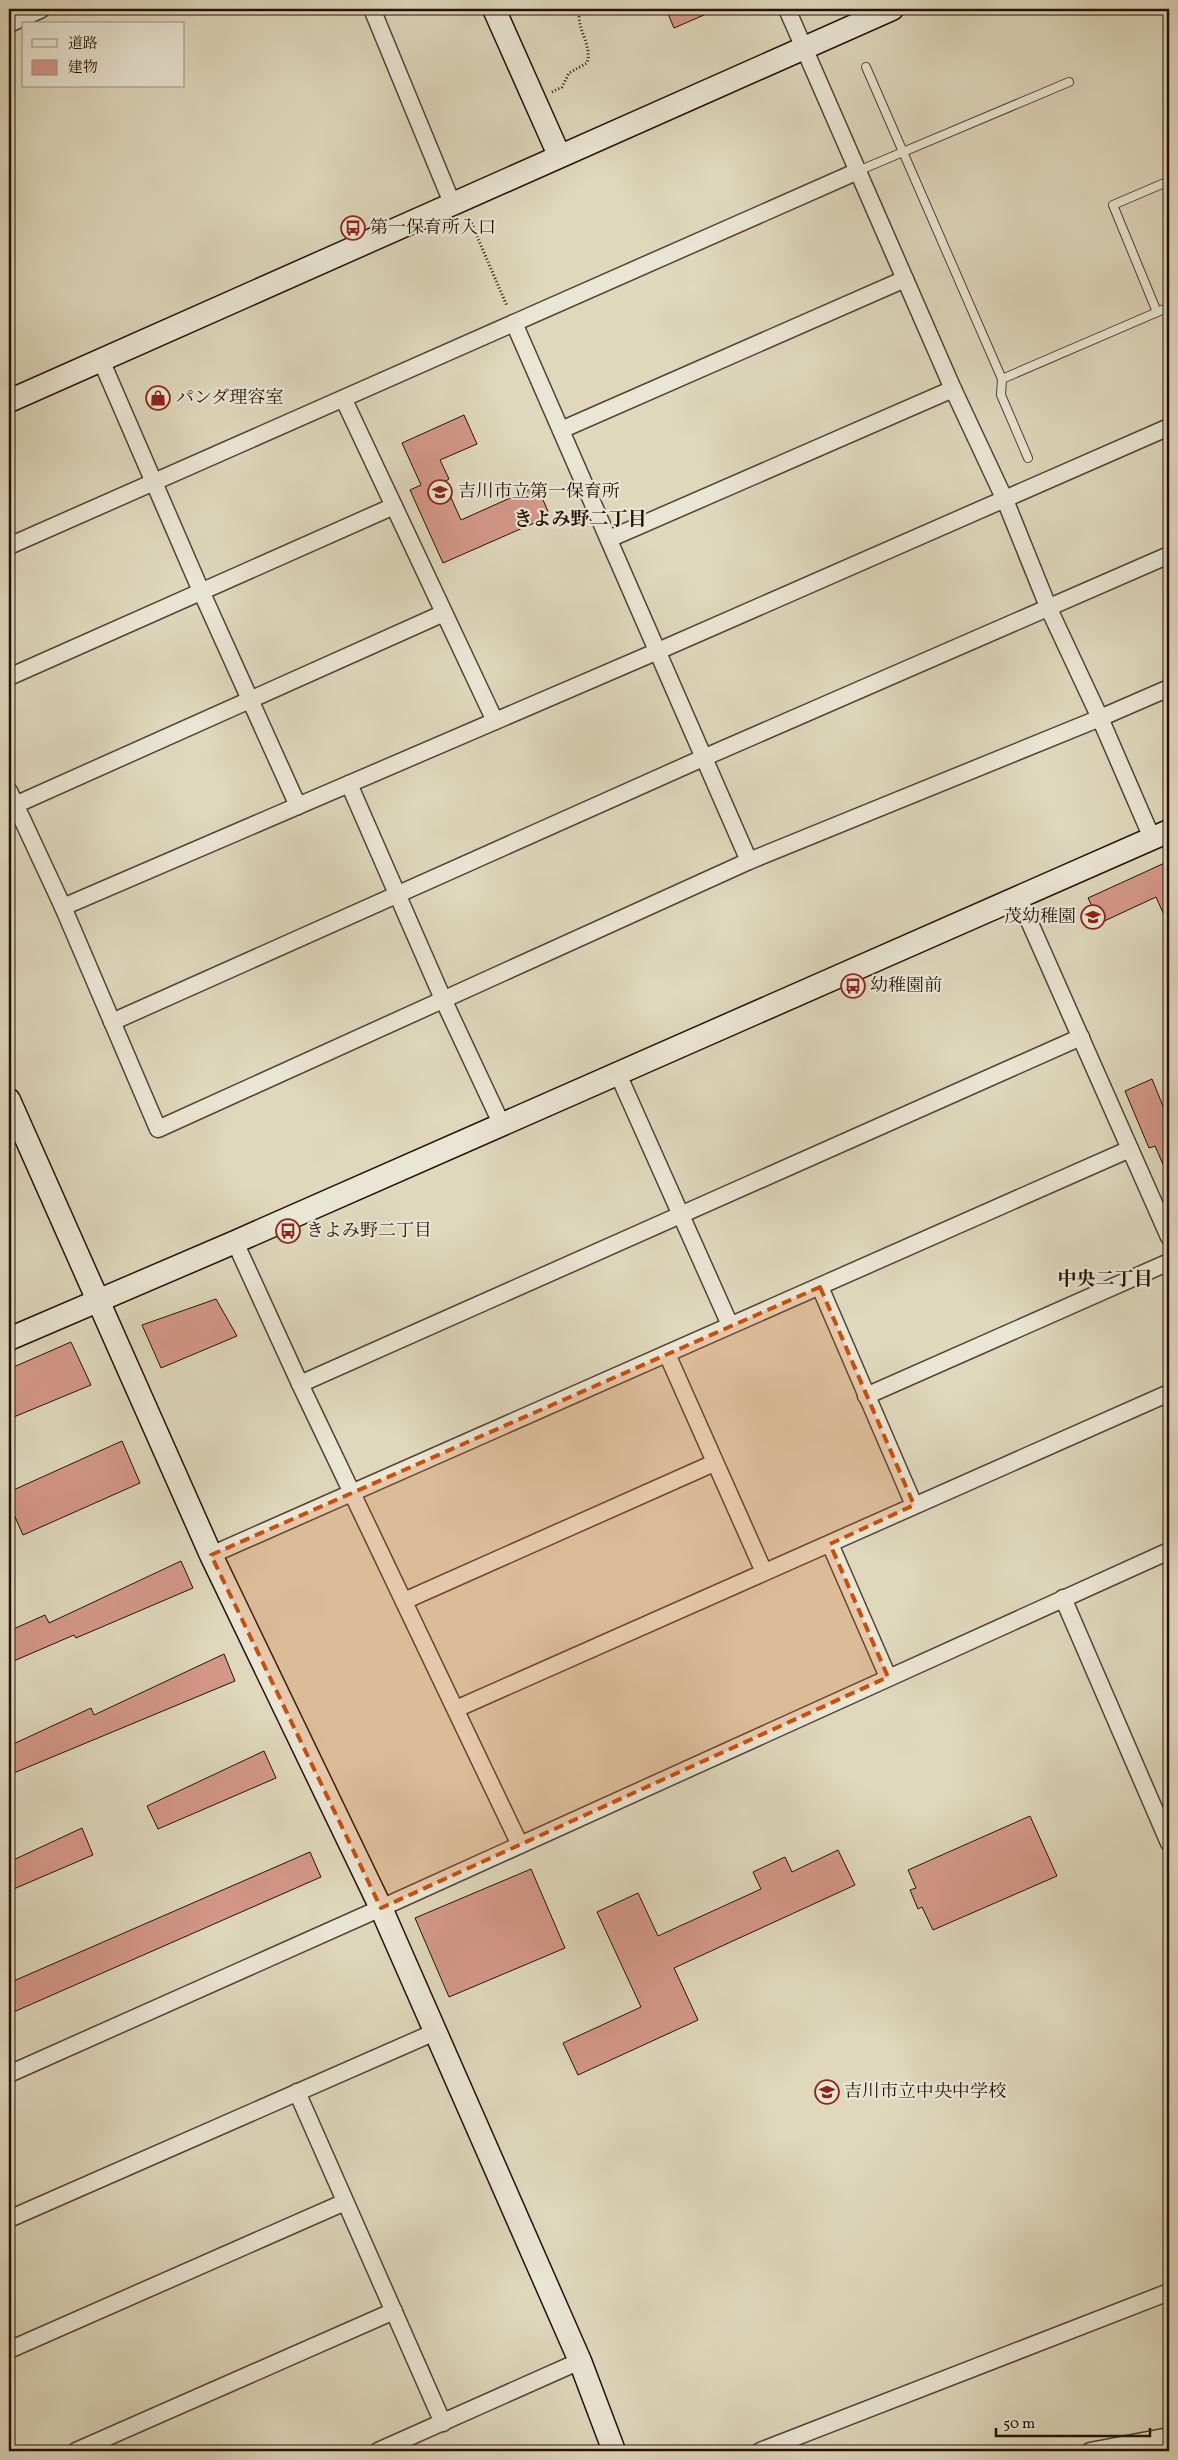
<svg xmlns="http://www.w3.org/2000/svg" width="1178" height="2460" viewBox="0 0 1178 2460" font-family="Vollkorn,'Noto Serif JP',serif">
	<style>
		.building { fill: #d49889; stroke: #241005 }
		.lines { fill: none; stroke-linecap: round; stroke-linejoin: round }
		.lane-casing { stroke: #534233; stroke-width: 10 }
		.street-casing { stroke: #534233; stroke-width: 19 }
		.secondary-casing { stroke: #241005; stroke-width: 25 }
		.path { stroke: #241005; stroke-width: 3; stroke-dasharray: 1 2.5; stroke-linecap: butt }
		.lane { stroke: #eae6d4; stroke-width: 8 }
		.street { stroke: #eae6d4; stroke-width: 16 }
		.secondary { stroke: #eae6d4; stroke-width: 22 }
		.marked { fill: #cb4e0b; fill-opacity: 0.2; stroke: #cb4e0b; stroke-width: 4; stroke-dasharray: 10 6; stroke-linejoin: round }
		.labels { text-anchor: middle; dominant-baseline: central; stroke-width: 4.5; stroke-linejoin: round; paint-order: stroke }
		.poi-label { font-size: 18px; fill: #241005; stroke: #eae6d4; text-anchor: start }
		.neighbourhood-label { font-size: 19px; font-weight: bold; fill: #241005; stroke: #eae6d4 }
	</style>
	<rect width="100%" height="100%" fill="#dfd8bd"/>
	<filter id="stains"><feTurbulence type="fractalNoise" baseFrequency=".004" numOctaves="4"/><feColorMatrix values="0 0 0 0 .2 0 0 0 0 .09 0 0 0 0 .02 0 0 0 .5 -.17"/></filter>
	<radialGradient id="worn" r=".72"><stop offset=".6" stop-color="#630" stop-opacity="0"/><stop offset="1" stop-color="#630" stop-opacity=".3"/></radialGradient>
	<g class="building">
		<path d="M666,9H718L674,28Z"/>
		<path d="M464,415L477,444L440,460L449,479L444,482L461,520L537,486L550,516L443,563L410,490L421,485L402,443Z"/>
		<path d="M1169,861V926L1156,897L1100,923L1088,898Z"/>
		<path d="M1152,1079L1169,1121V1178L1155,1146L1149,1148L1125,1091Z"/>
		<path d="M216,1299L237,1336L161,1368L142,1325Z"/>
		<path d="M71,1342L91,1385L9,1419V1369Z"/>
		<path d="M122,1441L140,1483L23,1535L9,1503V1492Z"/>
		<path d="M181,1561L193,1588L76,1638L74,1635L9,1663V1631L45,1615L49,1623Z"/>
		<path d="M224,1654L235,1681L9,1775V1746L91,1708L94,1715Z"/>
		<path d="M264,1751L276,1778L158,1829L147,1806Z"/>
		<path d="M1030,1816L1057,1876L933,1930L922,1907L918,1909L910,1890L916,1888L908,1870Z"/>
		<path d="M82,1828L93,1855L9,1891V1862Z"/>
		<path d="M838,1850L855,1885L674,1968L698,2020L578,2075L563,2043L641,2007L597,1912L638,1893L658,1936L761,1889L753,1872L785,1857L792,1872Z"/>
		<path d="M310,1852L321,1877L9,2014V1983Z"/>
		<path d="M531,1869L565,1948L449,1997L415,1918Z"/>
	</g>
	<g class="lines">
		<g class="lane-casing">
			<g id="lane">
				<path d="M866,67L1002,379L1169,307"/>
				<path d="M858,171L1069,82"/>
				<path d="M1157,312L1113,205L1169,181"/>
				<path d="M1002,379L1001,395L1028,458"/>
			</g>
		</g>
		<g class="street-casing">
			<g id="street">
				<path d="M372,9L452,203"/>
				<path d="M787,9L953,389L1005,500L1049,609L1100,718L1152,838"/>
				<path d="M9,24L42,9"/>
				<path d="M514,323L749,861"/>
				<path d="M101,360L201,591L298,806"/>
				<path d="M344,400L495,721"/>
				<path d="M561,430L905,279"/>
				<path d="M609,539L953,389"/>
				<path d="M9,546L858,171"/>
				<path d="M9,677L394,506"/>
				<path d="M349,784L443,999L502,1125"/>
				<path d="M9,791L63,907L158,1129L749,861L1100,718L1169,688"/>
				<path d="M15,805L444,613"/>
				<path d="M1018,896L1169,1237"/>
				<path d="M63,907L658,651L1169,427"/>
				<path d="M112,1022L703,758L1169,555"/>
				<path d="M618,1074L730,1325"/>
				<path d="M235,1242L300,1384L520,1845"/>
				<path d="M820,1287L914,1505"/>
				<path d="M667,1354L764,1572"/>
				<path d="M300,1384L1081,1037"/>
				<path d="M866,1396L1169,1262"/>
				<path d="M830,1544L888,1677"/>
				<path d="M211,1555L1130,1149"/>
				<path d="M1063,1598L1169,1843"/>
				<path d="M404,1601L714,1463"/>
				<path d="M456,1709L1169,1393"/>
				<path d="M9,2074L381,1908L1169,1551"/>
				<path d="M297,2092L443,2423"/>
				<path d="M9,2219L435,2032"/>
				<path d="M9,2350L345,2202"/>
				<path d="M76,2451L394,2311"/>
				<path d="M378,2451L580,2361"/>
				<path d="M760,2451L1169,2292"/>
				<path d="M1090,2451L1169,2436"/>
			</g>
		</g>
		<g class="secondary-casing">
			<g id="secondary">
				<path d="M494,9L559,155"/>
				<path d="M9,401L892,9"/>
				<path d="M9,1100L211,1555L381,1908L580,2361L614,2451"/>
				<path d="M9,1339L235,1242L1169,831"/>
			</g>
		</g>
		<g class="path">
			<path d="M552,92L562,87L569,73L587,63C593,44 575,29 580,9"/>
			<path d="M470,220L507,306"/>
		</g>
		<use href="#lane" class="lane"/>
		<use href="#street" class="street"/>
		<use href="#secondary" class="secondary"/>
	</g>
	<path class="marked" d="M820,1287L914,1505L830,1544L888,1677L381,1908L211,1555Z"/>
	<defs>
		<g id="bus-ring" transform="scale(1.25)"><circle r="9.5" fill="#eae6d4" stroke="#8f2418" stroke-width="1.5"/><path d="M-5-6H5V4H4V6H2V4H-2V6H-4V4H-5ZM-3.5-4V0h7V-4ZM-3.5 1.2v1.5H-2V1.2ZM2 1.2v1.5H3.5V1.2Z" fill="#8f2418"/></g>
		<g id="shop-ring" transform="scale(1.25)"><circle r="9.5" fill="#eae6d4" stroke="#8f2418" stroke-width="1.5"/><path d="M-5-2.5h2.3a2.7 3.5 0 0 1 5.4 0H5L5.5 6h-11ZM-1.5-2.5h3a1.5 2.3 0 0 0-3 0Z" fill="#8f2418"/></g>
		<g id="school-ring" transform="scale(1.25)"><circle r="9.5" fill="#eae6d4" stroke="#8f2418" stroke-width="1.5"/><path d="M0-5L7-2L0 1L-7-2ZM-4 1L0 2.5L4 1V4Q0 6-4 4Z" fill="#8f2418"/></g>
	</defs>
	<g fill-rule="evenodd">
		<use href="#bus-ring" x="353" y="228"/>
		<use href="#shop-ring" x="158" y="398"/>
		<use href="#school-ring" x="440" y="492"/>
		<use href="#school-ring" x="1093" y="917"/>
		<use href="#bus-ring" x="853" y="986"/>
		<use href="#bus-ring" x="288" y="1231"/>
		<use href="#school-ring" x="827" y="2092"/>
	</g>
	<g class="labels">
		<g class="poi-label">
			<text x="370" y="228">第一保育所入口</text>
			<text x="176" y="398">パンダ理容室</text>
			<text x="458" y="492">吉川市立第一保育所</text>
			<text x="1076" y="917" text-anchor="end">茂幼稚園</text>
			<text x="870" y="986">幼稚園前</text>
			<text x="306" y="1231">きよみ野二丁目</text>
			<text x="844" y="2092">吉川市立中央中学校</text>
		</g>
		<g class="neighbourhood-label">
			<text x="580" y="520">きよみ野二丁目</text>
			<text x="1105" y="1280">中央二丁目</text>
		</g>
	</g>
	<rect width="1178" height="2460" fill="none" stroke="#dfd8bd" stroke-width="30"/>
	<rect x="10" y="10" width="1158" height="2440" fill="none" stroke="#241005" stroke-width="2.5"/>
	<rect x="15" y="15" width="1148" height="2430" fill="none" stroke="#241005"/>
	<rect x="22" y="22" width="162" height="65" fill="#eae6d4" stroke="#9b9081"/>
	<rect x="32" y="39" width="25" height="8" fill="#eae6d4" stroke="#9b9081"/>
	<text x="68" y="48" font-size="15" fill="#241005">道路</text>
	<rect x="32" y="60" width="25" height="15" fill="#d49889" stroke="#9b9081"/>
	<text x="68" y="72" font-size="15" fill="#241005">建物</text>
	<path d="M996 2428v8h154v-8" fill="none" stroke="#241005" stroke-width="2.5"/>
	<text x="1003" y="2428" font-size="15" fill="#241005" stroke="#eae6d4" stroke-width="4" paint-order="stroke">50 m</text>
	<rect width="100%" height="100%" filter="url(#stains)"/>
	<rect width="100%" height="100%" fill="url(#worn)"/>
</svg>
